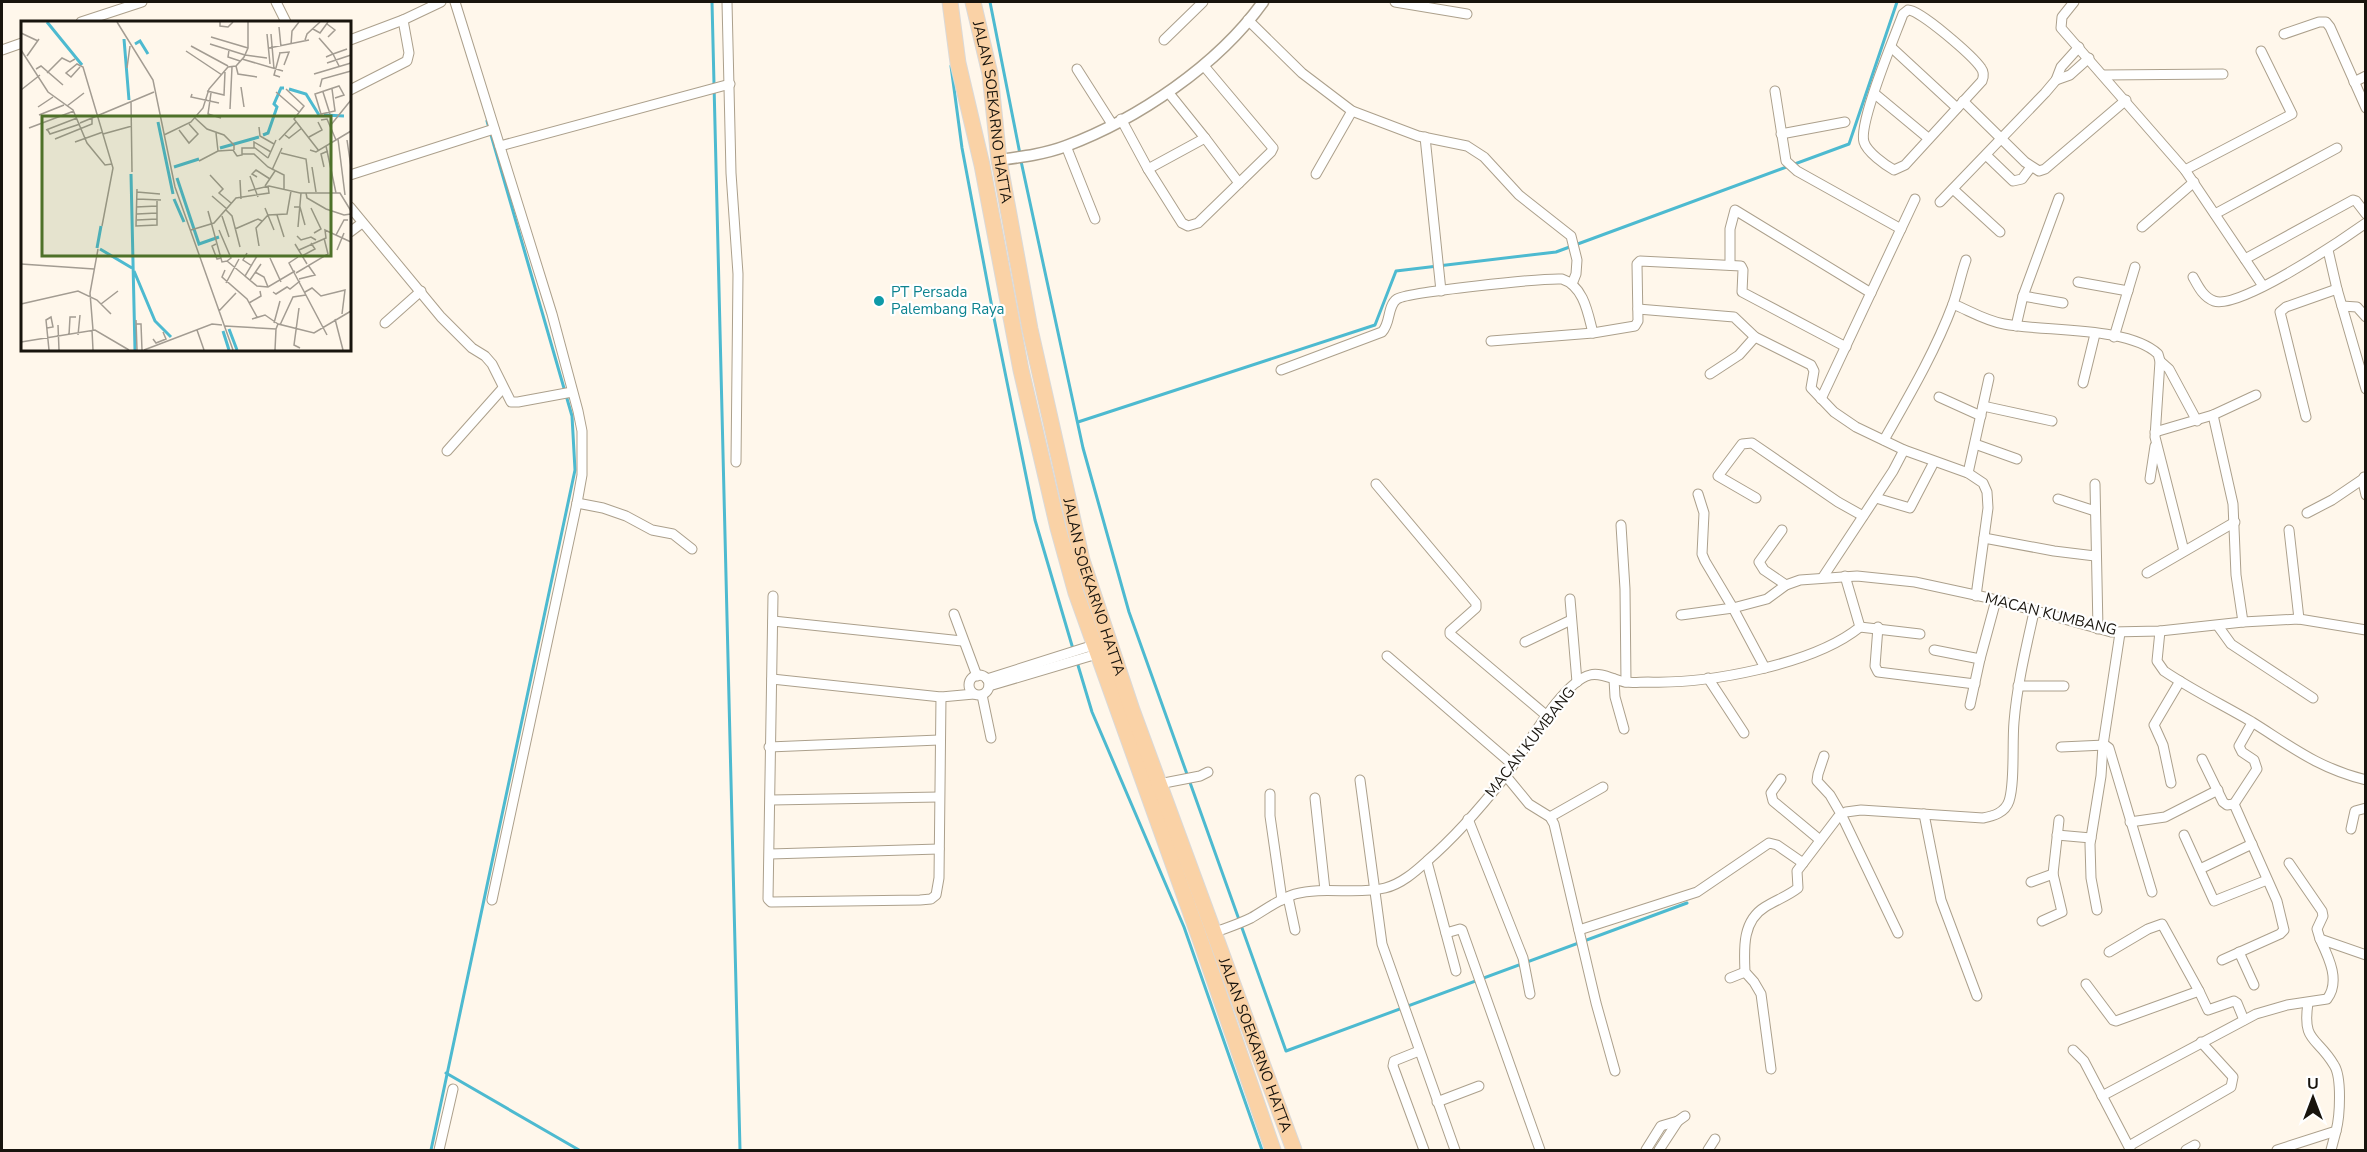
<svg xmlns="http://www.w3.org/2000/svg" width="2367" height="1152" viewBox="0 0 2367 1152" font-family="'Nunito Sans',sans-serif">
	<style>
		.lines { fill: none; stroke-linecap: round; stroke-linejoin: round }
		.stream { stroke: #4dbad0; stroke-width: 3 }
		.minor-casing { stroke: #aca08c; stroke-width: 11 }
		.tertiary-casing { stroke: #aca08c; stroke-width: 13 }
		.trunk-casing { stroke: #dad9d8; stroke-width: 17 }
		.minor { stroke: #fff; stroke-width: 9 }
		.tertiary { stroke: #fff; stroke-width: 10 }
		.trunk { stroke: #fad2a6; stroke-width: 15 }
		.culture-dot { fill: #0f9aa8; stroke: #fff; stroke-width: 2 }
		.labels { text-anchor: middle; dominant-baseline: central; stroke-width: 4.5; stroke-linejoin: round; paint-order: stroke }
		.street-label { font-size: 15px; fill: #18140d; stroke: #fff }
		.culture-label { font-size: 15px; fill: #0d838f; stroke: #fff; text-anchor: start }
		.inset-river { fill: none; stroke: #4dbad0; stroke-width: 3 }
		.inset-road { fill: none; stroke: #a39c92; stroke-width: 1.5 }
		.view { fill: #4e7129; fill-opacity: 0.15; stroke: #4e7129; stroke-width: 3 }
		.inset-edge { fill: none; stroke: #18140d; stroke-width: 3 }
	</style>
	<rect width="100%" height="100%" fill="#fff7eb"/>
	<g class="lines">
		<g class="stream">
			<path d="M712,2L740,1150"/>
			<path d="M990,2L1020,154"/>
			<path d="M951,66L962,148L994,318L1035,520L1073,649"/>
			<path d="M1021,161L1083,448L1129,612L1286,1051L1687,903"/>
			<path d="M1078,422L1375,325L1396,271L1556,252L1849,144L1897,2"/>
			<path d="M1077,662L1092,712L1184,927L1262,1150"/>
			<path d="M446,1073L579,1150"/>
			<path d="M431,1150L575,470L572,416L487,121"/>
		</g>
		<g class="minor-casing">
			<g id="minor">
				<path d="M276,2L286,22"/>
				<path d="M455,2L552,314L578,411L582,431V475L577,503L492,900"/>
				<path d="M727,2L731,173L738,274L736,462"/>
				<path d="M1395,2L1467,14"/>
				<path d="M2074,2L2062,17L2061,28L2185,170L2263,286"/>
				<path d="M1908,10C1919,9 1973,56 1981,68C1984,72 1984,76 1982,81L1905,165L1894,170C1885,165 1867,152 1864,142C1858,123 1895,36 1903,14Z"/>
				<path d="M1248,20L1302,73L1352,111L1418,136L1467,146L1484,157L1519,195L1571,236L1577,260L1576,274L1572,284"/>
				<path d="M81,22L142,2"/>
				<path d="M2284,34L2319,22H2326L2330,27L2366,108"/>
				<path d="M350,40L403,20L441,2"/>
				<path d="M1164,40L1203,2"/>
				<path d="M1891,47L1957,108"/>
				<path d="M2,50L22,43"/>
				<path d="M1077,69L1112,124"/>
				<path d="M2103,75L2223,74"/>
				<path d="M2056,80L2070,75L2089,58"/>
				<path d="M2354,82L2366,76"/>
				<path d="M350,90L407,61L409,53L403,20"/>
				<path d="M1775,91L1786,161L1797,171L1901,229"/>
				<path d="M1875,94L1928,138"/>
				<path d="M1963,101L2025,162L2039,171L2045,169L2126,100"/>
				<path d="M1121,119L1148,169L1182,223L1188,226L1198,223L1271,152L1273,148L1204,66"/>
				<path d="M1781,134L1845,122"/>
				<path d="M1425,137L1441,291"/>
				<path d="M1205,138L1239,183"/>
				<path d="M500,146L730,84"/>
				<path d="M1066,146L1095,219"/>
				<path d="M1986,155L2013,181L2022,179L2031,167"/>
				<path d="M1148,169L1205,138L1168,92"/>
				<path d="M2185,170L2292,114L2261,51"/>
				<path d="M1316,174L1352,111"/>
				<path d="M350,175L494,129"/>
				<path d="M1953,189L2000,232"/>
				<path d="M1940,202L2045,93L2056,80L2061,67L2079,47"/>
				<path d="M350,207L441,317L472,348L485,356L492,364L511,402H518L572,392"/>
				<path d="M2215,214L2337,148"/>
				<path d="M2142,227L2194,182"/>
				<path d="M350,232L362,223"/>
				<path d="M2328,250L2337,289L2366,389"/>
				<path d="M2245,259L2353,200L2356,201L2366,214"/>
				<path d="M1730,265V229L1735,210L1871,293"/>
				<path d="M2193,277C2198,286 2203,297 2214,301C2239,310 2342,240 2366,223"/>
				<path d="M2078,282L2128,291"/>
				<path d="M2023,296L2063,303"/>
				<path d="M1953,304C1970,311 1986,321 2004,324C2045,332 2128,326 2158,354L2160,361L2155,437L2184,551"/>
				<path d="M2342,306L2357,307L2366,317"/>
				<path d="M1638,309L1734,317L1755,337L1811,365L1814,371L1811,388L1834,412L1856,427L1904,450L1968,473L1983,483L1987,492L1988,508L1976,596"/>
				<path d="M385,323L421,291"/>
				<path d="M2016,326L2023,296L2059,198"/>
				<path d="M2114,337L2135,267"/>
				<path d="M1491,341L1593,333L1635,326L1638,321L1637,264L1640,261L1741,266L1743,270L1742,292L1846,347"/>
				<path d="M2160,361L2169,369L2197,421"/>
				<path d="M1281,370L1382,332C1391,323 1387,306 1397,299C1408,292 1543,278 1562,279C1584,286 1588,314 1593,333"/>
				<path d="M1710,374L1739,355L1755,337"/>
				<path d="M2083,383L2095,334"/>
				<path d="M1939,397L1981,416"/>
				<path d="M1821,399L1915,199"/>
				<path d="M1983,406L2052,421"/>
				<path d="M2213,415L2233,504L2236,575L2243,622"/>
				<path d="M2306,417L2280,312L2286,307L2337,289"/>
				<path d="M2155,432L2213,415L2256,395"/>
				<path d="M1884,440C1909,396 1935,352 1953,304C1958,290 1961,274 1966,260"/>
				<path d="M1975,444L2017,459"/>
				<path d="M447,451L503,388"/>
				<path d="M1968,473L1989,378"/>
				<path d="M2364,477L2363,482L2366,495"/>
				<path d="M2150,479L2155,446"/>
				<path d="M1376,484L1476,603V608L1450,631V634L1547,716"/>
				<path d="M2095,484L2098,629"/>
				<path d="M1698,494L1704,513L1702,554L1705,561L1733,608L1765,668"/>
				<path d="M1756,498L1718,476L1742,444L1752,443L1838,502L1863,516"/>
				<path d="M1876,498L1910,508L1934,462"/>
				<path d="M2058,499L2095,511"/>
				<path d="M577,503L603,508L626,516L652,530L673,534L692,549"/>
				<path d="M2307,513L2332,500L2363,479"/>
				<path d="M1621,525L1625,589L1626,682"/>
				<path d="M1782,530L1759,562L1764,570L1786,585"/>
				<path d="M2289,530L2299,619"/>
				<path d="M1984,538L2054,551L2095,556"/>
				<path d="M2147,573L2235,522"/>
				<path d="M1823,577L1893,471L1904,450"/>
				<path d="M773,596L768,899L771,902L920,900L931,899L936,895L939,878L941,697"/>
				<path d="M1570,599L1577,682"/>
				<path d="M954,614L977,676"/>
				<path d="M1681,615L1733,608L1767,599L1786,585L1800,580L1857,576L1915,582L1989,598L2111,632L2160,631L2243,622L2299,619L2366,630"/>
				<path d="M773,621L962,641"/>
				<path d="M2218,626L2231,644L2313,698"/>
				<path d="M1860,627L1920,634"/>
				<path d="M1878,627L1875,666L1878,672L1975,684"/>
				<path d="M2160,631L2157,661L2164,671C2192,690 2223,705 2252,722C2292,747 2318,768 2366,780"/>
				<path d="M1525,642L1571,620"/>
				<path d="M1934,650L1980,659L1996,600"/>
				<path d="M1387,656L1513,765"/>
				<circle cx="979" cy="685" r="10"/>
				<path d="M1708,678L1744,733"/>
				<path d="M772,679L941,697L974,694"/>
				<path d="M987,679L1094,645"/>
				<path d="M1614,679L1615,697L1624,729"/>
				<path d="M989,686L1097,654"/>
				<path d="M2018,686H2064"/>
				<path d="M982,695L991,738"/>
				<path d="M1970,705L1980,659"/>
				<path d="M769,747L939,740"/>
				<path d="M2061,747L2105,745L2109,748L2152,892"/>
				<path d="M1824,756L1818,774L1817,781L1830,795L1841,814L1898,933"/>
				<path d="M2202,759L2223,802L2227,805L2234,804"/>
				<path d="M1506,776L1529,804L1550,817L1554,824L1596,1003L1615,1071"/>
				<path d="M1781,779L1771,793L1773,801L1820,840"/>
				<path d="M1360,780L1382,944L1455,1150"/>
				<path d="M2171,783L2163,745L2154,725L2180,681"/>
				<path d="M1159,784L1200,776L1208,772"/>
				<path d="M1270,794V816L1282,900"/>
				<path d="M1315,798L1325,890"/>
				<path d="M771,800L939,797"/>
				<path d="M2234,804L2257,769L2254,760L2242,752L2239,746L2252,723"/>
				<path d="M1924,814L1941,900L1977,996"/>
				<path d="M1550,817L1603,787"/>
				<path d="M1468,819L1523,958L1530,994"/>
				<path d="M2130,822L2165,817L2218,790"/>
				<path d="M2351,829L2355,811L2366,808"/>
				<path d="M2057,835L2091,838"/>
				<path d="M2184,835L2214,901L2267,880"/>
				<path d="M770,854L939,849"/>
				<path d="M1427,862L1456,971"/>
				<path d="M2289,863L2322,911L2323,916L2317,929L2320,939"/>
				<path d="M2200,869L2252,844"/>
				<path d="M2031,882L2053,874"/>
				<path d="M1288,897L1295,930"/>
				<path d="M2097,910L2091,878L2090,844L2101,776L2103,745L2120,633"/>
				<path d="M2042,921L2062,912L2053,874L2059,820"/>
				<path d="M1579,930L1697,892L1769,843L1777,845L1803,863"/>
				<path d="M1213,933C1226,928 1239,924 1251,918C1265,910 1279,899 1295,894C1324,886 1356,895 1385,888C1401,884 1415,872 1427,861C1455,837 1481,807 1504,778C1523,754 1561,682 1590,675C1601,672 1614,680 1625,682C1633,683 1640,682 1648,682C1707,684 1813,665 1860,627L1845,576"/>
				<path d="M1446,933L1460,929L1462,930L1540,1150"/>
				<path d="M2109,952L2148,929L2162,924L2199,991"/>
				<path d="M2239,952L2254,985"/>
				<path d="M2222,960L2280,934L2284,930L2277,901L2234,804"/>
				<path d="M1730,978L1745,972"/>
				<path d="M2086,984L2113,1020L2116,1021L2199,991L2208,1010L2234,1001L2237,1003L2244,1020"/>
				<path d="M2073,1050L2084,1061L2130,1149"/>
				<path d="M1419,1051L1394,1061L1393,1066L1424,1150"/>
				<path d="M1771,1069L1761,994L1754,982L1745,972C1744,949 1742,921 1765,907C1776,900 1788,896 1798,888L1797,871L1838,817L1846,812L1861,810L1983,818C1993,816 2005,813 2009,801C2015,783 2012,744 2014,722C2017,685 2026,648 2034,612"/>
				<path d="M2102,1096L2256,1014L2287,1005L2327,999C2341,981 2328,956 2320,939L2366,955"/>
				<path d="M1437,1102L1479,1086"/>
				<path d="M2129,1146L2231,1087L2233,1077L2201,1042"/>
				<path d="M439,1150L453,1089"/>
				<path d="M1646,1150L1661,1126L1678,1121L1685,1116"/>
				<path d="M1659,1150L1678,1121"/>
				<path d="M1708,1150L1715,1139"/>
				<path d="M2186,1150L2195,1145"/>
				<path d="M2277,1150L2336,1131C2340,1116 2342,1077 2334,1065C2317,1036 2302,1043 2308,1003"/>
				<path d="M2331,1150L2336,1131"/>
			</g>
		</g>
		<g class="tertiary-casing">
			<path id="tertiary" d="M999,160C1021,157 1045,154 1066,146C1138,119 1218,65 1263,2"/>
		</g>
		<g class="trunk-casing">
			<g id="trunk">
				<path d="M950,2L958,63L982,165L1021,370L1058,528L1076,593L1200,939L1273,1150"/>
				<path id="s1" d="M973,2L990,74L999,160L1030,329L1082,560L1132,710L1294,1150"/>
			</g>
		</g>
		<use href="#minor" class="minor"/>
		<use href="#tertiary" class="tertiary"/>
		<use href="#trunk" class="trunk"/>
	</g>
	<circle class="culture-dot" cx="879" cy="301" r="6"/>
	<g class="labels">
		<g class="street-label">
			<text stroke="none"><textPath href="#s1" startOffset="112">JALAN SOEKARNO HATTA</textPath></text>
			<text stroke="none"><textPath href="#s1" startOffset="598">JALAN SOEKARNO HATTA</textPath></text>
			<text transform="translate(2051 614) rotate(14)">MACAN KUMBANG</text>
			<text transform="translate(1530 742) rotate(-52)">MACAN KUMBANG</text>
			<text stroke="none"><textPath href="#s1" startOffset="1084">JALAN SOEKARNO HATTA</textPath></text>
		</g>
		<g class="culture-label">
			<text x="891" y="292">PT Persada<tspan x="891" dy="17">Palembang Raya</tspan></text>
		</g>
	</g>
	<g transform="translate(21 21)">
		<rect width="330" height="330" fill="#fff7eb"/>
		<path class="inset-river" d="M26,1L61,44M103,18L108,79M114,23L119,20L127,33M268,68L285,73L298,94M303,94L323,95M137,101L152,173M242,114L247,112L256,86L253,83L260,67H263M199,127L238,116M153,146L178,138M110,153L114,329M156,157L178,223L198,216M153,178L163,201M76,227L80,205M79,228L111,247M113,250L134,300L150,316M208,308L216,329M202,310L208,329"/>
		<path class="inset-road" d="M96,1L132,59L154,166L212,329M199,1V5L207,6L212,1M306,3L314,9L307,16M258,6L260,26M292,8L299,12L307,1M0,12L17,20M246,13L249,43M250,13L253,48M190,16L227,27M298,17L312,33L305,36M284,19L286,13L299,1M189,23L224,34M270,24L271,10L278,1M170,25L207,45M248,27L288,19M0,29L27,71L52,89L66,122L84,144L91,143M208,29L207,36L219,40M165,30L201,54M258,32L268,31L263,44M259,32L253,54L259,56M224,34L246,37M6,35L18,18M221,38L262,50M306,42L330,34M215,45L217,53L236,56M318,45L312,33L326,28M59,46L50,56L45,52L56,43L62,46L92,147L81,205M106,47L109,25M15,48L20,45L42,64M26,52L41,37L49,41L54,38M293,53L330,42M220,66L223,86M299,66L301,58L330,50M265,68L283,85L273,98L298,130M311,68L314,90L300,93L294,73L318,65L323,74L314,77M0,69L19,54M186,70L203,74L204,51M255,71L278,91M302,71L309,93M190,72L187,93L200,97M171,73L170,76L198,82M110,80L111,151M46,85L63,72M17,86L32,76M209,88L211,46M18,94L43,84M174,97L186,108L203,114L213,124V129M300,99L306,98L315,119M59,102L133,71M309,105L330,79M238,106L239,115L253,123M8,107L53,90M26,108L29,113L59,103M25,109L56,97M158,109L168,122L177,113L168,103M195,112L197,130M82,113L111,105M143,114L170,101L182,87L188,68L207,46L215,45L223,36L227,27V1M264,114L268,117L281,107M288,116L301,109L297,101M34,118L71,103V97M317,118L324,174M258,119L275,101M326,119L330,146M54,121L82,111M305,125L315,172M233,127V121L250,131M289,129L295,131L330,110M260,132L285,138L288,162M221,133H233L247,146L263,154V168M216,135L221,134V127H234L247,137M247,137L255,119M178,140L197,130L212,129L216,135M291,146L295,171M303,146L300,133L307,130M251,149L261,127M189,154L202,168L198,172L210,182M229,155L237,176M236,156L231,153L235,149L249,158M219,159L220,178M244,165L254,150M116,168L115,205L136,204V180M227,170L248,165L279,172H319L330,190M116,171L139,173M285,172L286,177L305,188L323,194L330,193M191,175L206,188M116,178L140,179M115,186L136,185M273,186H279L284,204M244,187L253,209M290,187L300,208L293,212M205,189L211,195L219,226M187,190L201,241L206,240L224,255M116,193L136,192M256,194L263,216M201,195L208,216M116,199L136,198M277,206L280,172M214,208L237,198L241,200M170,209L193,202L215,177L248,172L247,165M198,209L210,237L206,240M315,214L323,199H327M276,215L280,219L290,216L295,219M195,223L191,225L196,238L200,237M274,223L286,243M238,225L235,207L247,194L266,193L270,170M278,229L305,217L304,209L330,221M316,229L323,212M226,232L222,239L231,245M236,235L224,255L236,265L247,266L274,250M281,235L294,228L290,222M277,236L268,242L306,314M249,237L260,261M0,243L73,248M204,249L201,256L226,278L236,296M234,251L243,256L247,266M275,252L307,233L303,217M278,258L294,254L287,244M229,259L240,243M205,262L218,238M252,271L255,273L266,266L269,268L279,260M284,271L291,267L300,275L324,269L321,293M228,282L240,275L239,270M0,283L57,270L76,279L90,293M80,283L97,270M278,287L273,324L279,327M198,290L215,272M231,298L244,294L257,303M314,298L322,329M115,299L116,329M253,302L259,280M115,303H120L121,329M37,304L38,329M259,304L272,276L285,274M204,305L255,308L257,303L293,312L330,290M26,307L32,306L30,296L25,299L28,329M71,309L72,329M72,309L69,272L77,228M176,309L183,329M48,314L49,296H55M57,314L59,294M132,318L135,322L145,318L142,311M0,321L74,309L108,329M123,329L191,303L201,304M254,329L255,308"/>
		<path class="view" d="M21,95H310V235H21Z"/>
		<rect width="330" height="330" class="inset-edge"/>
	</g>
	<rect width="2367" height="1152" fill="none" stroke="#18140d" stroke-width="6"/>
	<g transform="translate(2313 1098)" stroke="#ffffff" stroke-width="4.5" paint-order="stroke">
	<path d="M0-4.5L10 22L0 15L-10 22Z" fill="#18140d"/>
	<text y="-9" font-size="16" font-weight="bold" text-anchor="middle" fill="#18140d">U</text>
	</g>
</svg>
